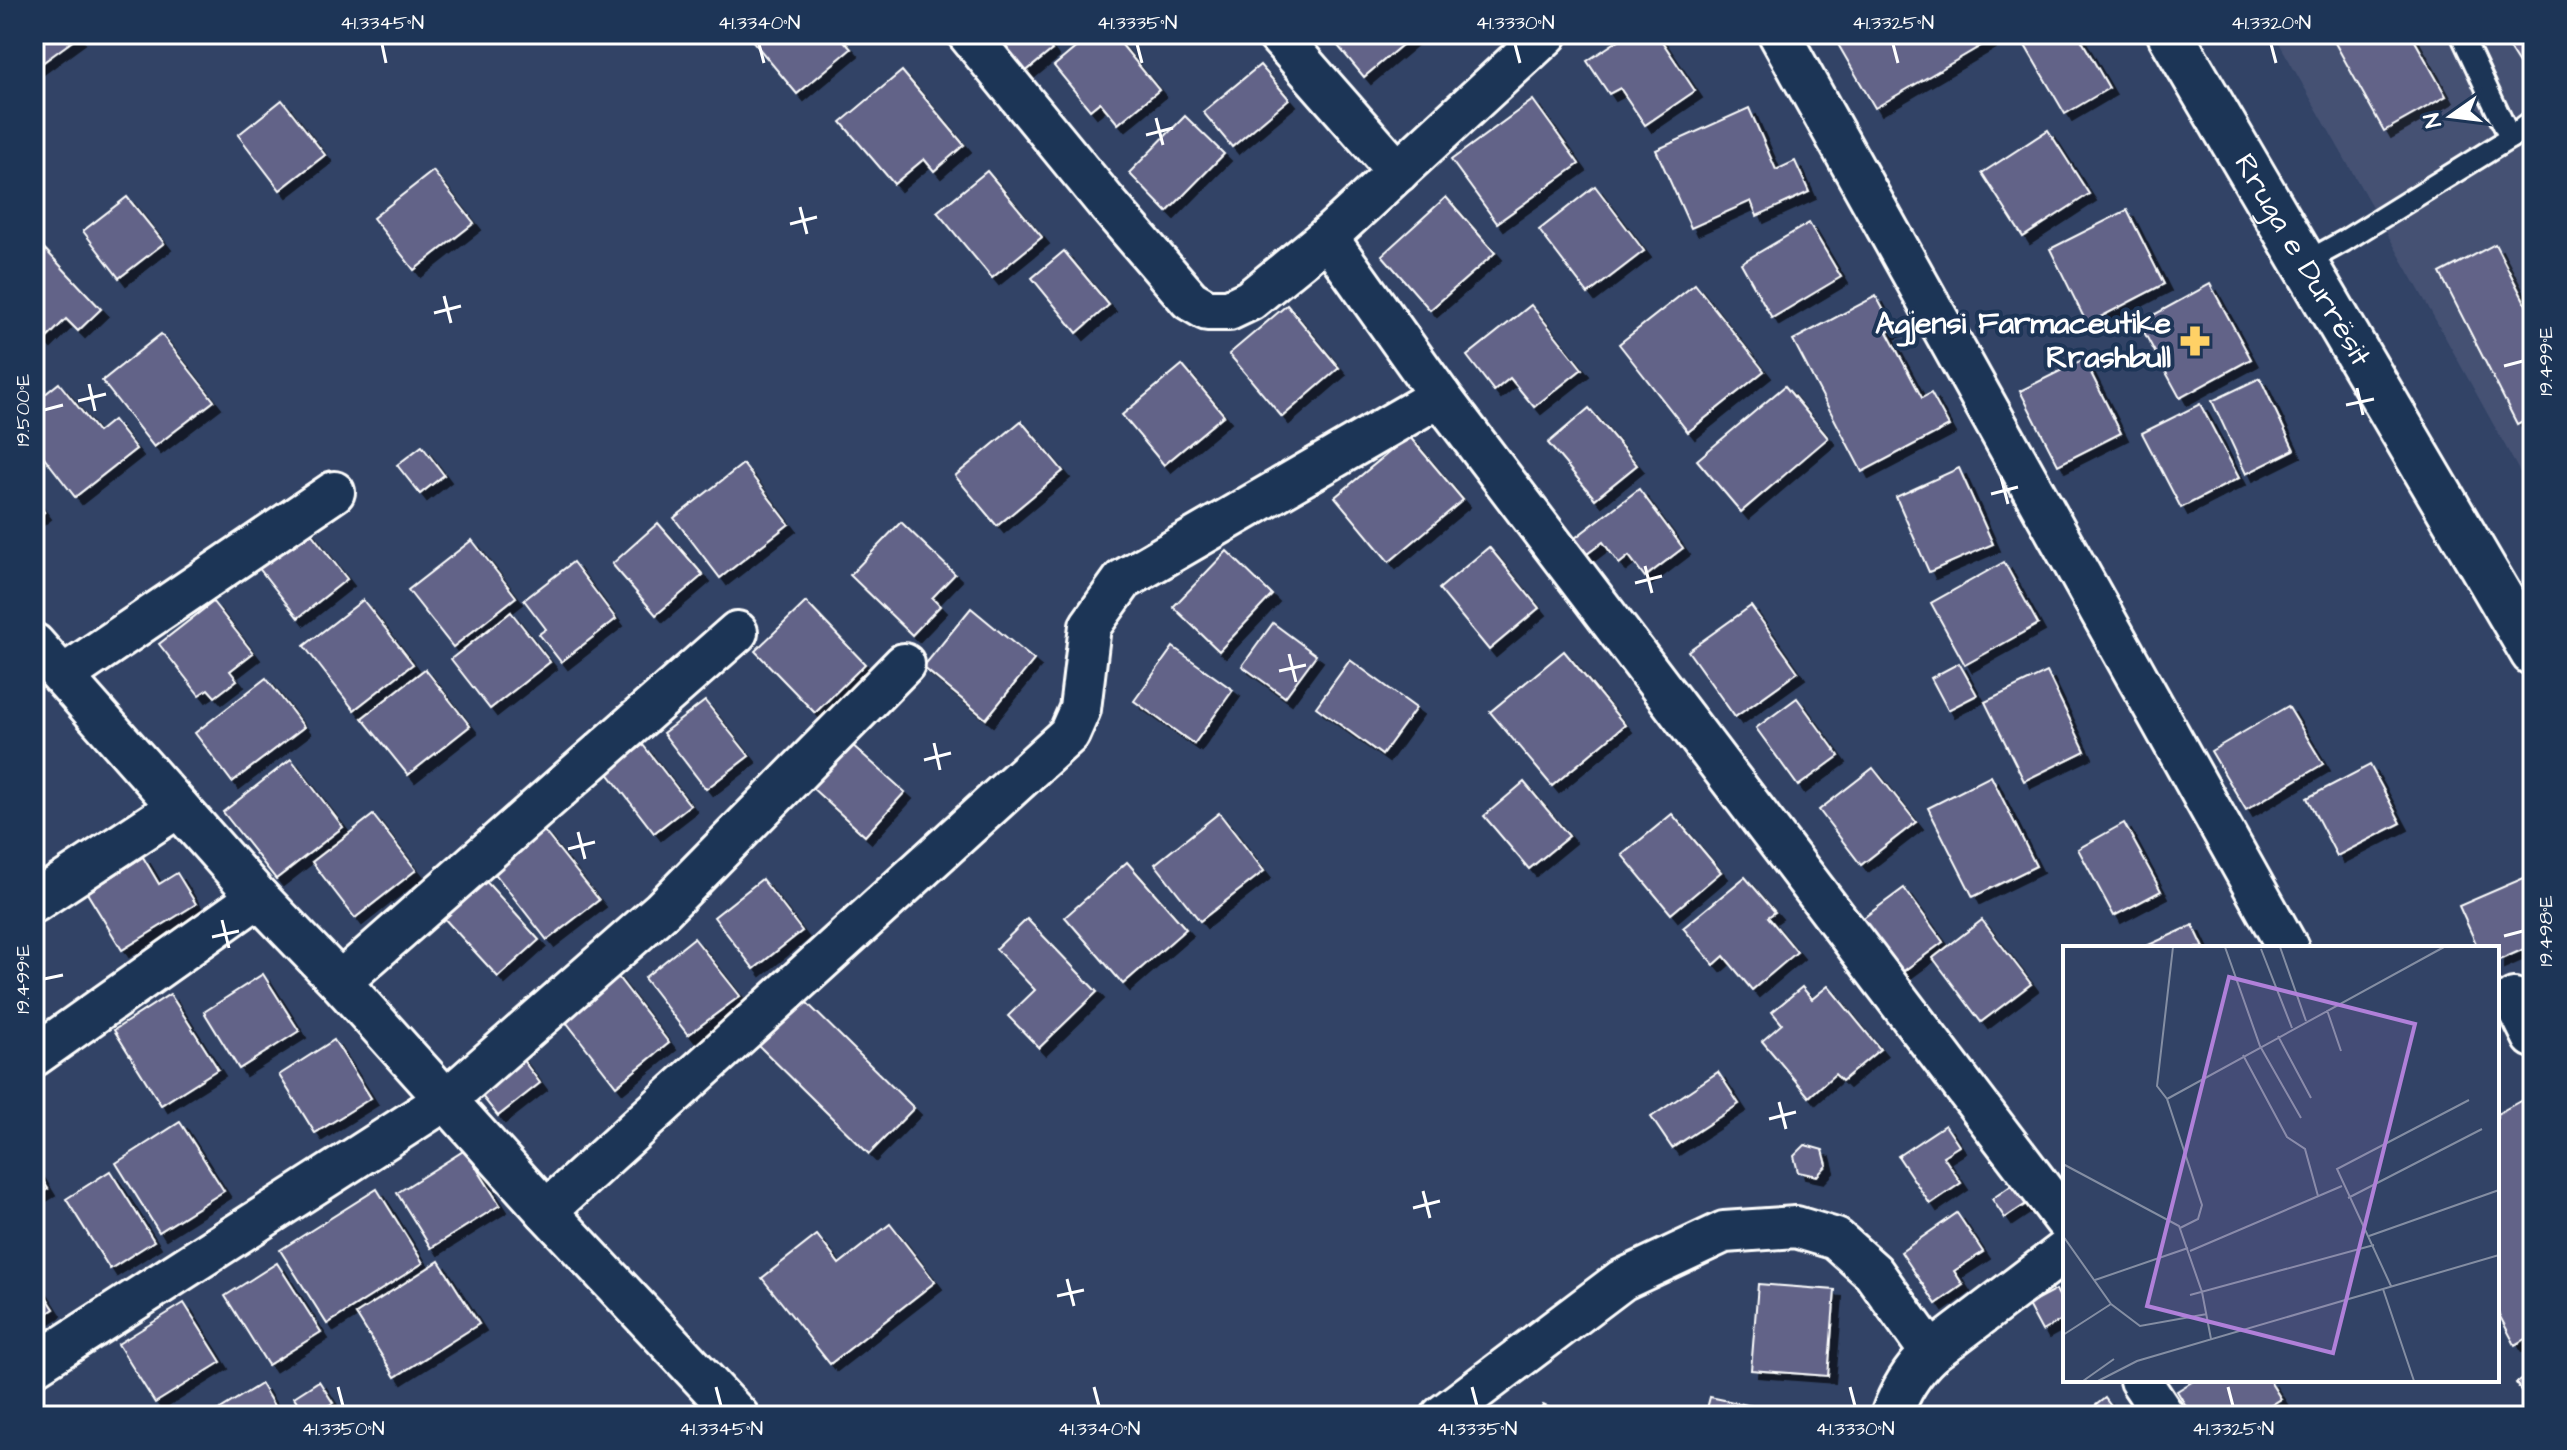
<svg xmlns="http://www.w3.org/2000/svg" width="2567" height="1450" viewBox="0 0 2567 1450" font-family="'Architects Daughter',sans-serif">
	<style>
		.built { fill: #445173 }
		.building { fill: #626488; stroke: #fff; stroke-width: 2; filter: url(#shadow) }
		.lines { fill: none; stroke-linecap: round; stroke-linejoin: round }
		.lane-casing { stroke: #fff; stroke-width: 26 }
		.street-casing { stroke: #fff; stroke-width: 46 }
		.secondary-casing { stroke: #fff; stroke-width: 50 }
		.lane { stroke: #1d3557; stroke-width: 20 }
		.street { stroke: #1d3557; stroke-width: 40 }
		.secondary { stroke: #1d3557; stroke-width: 44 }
		.ticks { fill: none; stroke: #fff; stroke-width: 3 }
		.labels { text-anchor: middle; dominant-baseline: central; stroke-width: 8; stroke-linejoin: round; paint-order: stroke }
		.street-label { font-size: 30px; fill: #fff; stroke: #1d3557 }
		.poi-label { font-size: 30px; font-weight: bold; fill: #fff; stroke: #1d3557; text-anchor: end }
		.inset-road { fill: none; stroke: #848ea3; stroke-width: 2 }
		.view { fill: #b080d9; fill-opacity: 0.15; stroke: #b080d9; stroke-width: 4 }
		.inset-edge { fill: none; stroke: #fff; stroke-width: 4 }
		.neatline { fill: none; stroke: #fff; stroke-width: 3 }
		.ticks-label { font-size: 20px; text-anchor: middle; fill: #fff }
	</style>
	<defs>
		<filter id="shadow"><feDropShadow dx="7" dy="7" stdDeviation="0" flood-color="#0009"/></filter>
	</defs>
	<rect width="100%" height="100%" fill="#324366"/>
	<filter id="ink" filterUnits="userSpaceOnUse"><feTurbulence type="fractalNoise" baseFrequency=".0125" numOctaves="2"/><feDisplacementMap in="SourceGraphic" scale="16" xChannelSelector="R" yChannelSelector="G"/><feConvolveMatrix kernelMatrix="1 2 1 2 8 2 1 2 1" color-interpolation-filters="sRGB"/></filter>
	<g filter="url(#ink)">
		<path class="built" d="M2274,34H2533V496L2414,281Z"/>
		<g class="building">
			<path d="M34,34H75L78,37L34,69Z"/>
			<path d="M758,34H838L851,49L797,94L751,39Z"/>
			<path d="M992,34H1040L1052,50L1024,73Z"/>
			<path d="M1092,34H1113L1159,90L1118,124L1100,102L1090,110L1054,66Z"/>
			<path d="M1328,34H1415L1364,77Z"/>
			<path d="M1628,34H1657L1695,91L1645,125L1620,88L1609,94L1587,61Z"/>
			<path d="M1832,34H2001L1875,108Z"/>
			<path d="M2037,34H2078L2109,88L2065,114L2023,42Z"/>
			<path d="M2330,34H2411L2446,96L2384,131Z"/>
			<path d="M2500,34H2533V74L2528,78Z"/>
			<path d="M1260,65L1289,99L1232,147L1203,112Z"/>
			<path d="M902,71L964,145L934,171L924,159L894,184L841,122Z"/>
			<path d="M282,100L325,155L280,190L238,135Z"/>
			<path d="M1533,100L1579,164L1497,223L1451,160Z"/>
			<path d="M1749,108L1776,170L1795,161L1809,192L1757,216L1751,201L1691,228L1656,150Z"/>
			<path d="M1185,116L1224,154L1167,212L1129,173Z"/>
			<path d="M2048,130L2089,194L2023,237L1982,173Z"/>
			<path d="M433,171L474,223L414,270L373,218Z"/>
			<path d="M987,171L1042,237L992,278L937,212Z"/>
			<path d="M1595,186L1644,251L1588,294L1539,230Z"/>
			<path d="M127,197L164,243L119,278L83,231Z"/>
			<path d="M1446,197L1495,253L1430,310L1382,255Z"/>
			<path d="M2127,210L2164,284L2087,324L2050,249Z"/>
			<path d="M1809,223L1841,277L1772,318L1741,263Z"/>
			<path d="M40,244L101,309L78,331L66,319L44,341L34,331V249Z"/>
			<path d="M2495,244L2533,318V415L2517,424L2440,273Z"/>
			<path d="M1064,251L1109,305L1077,333L1032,278Z"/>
			<path d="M1695,284L1764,371L1688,432L1619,344Z"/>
			<path d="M2210,284L2251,359L2180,398L2139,323Z"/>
			<path d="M1876,296L1894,329L1887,332L1922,398L1931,393L1949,426L1862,472L1793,340Z"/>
			<path d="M1287,305L1339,368L1282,417L1229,354Z"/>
			<path d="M1531,305L1582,369L1534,407L1510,378L1494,391L1467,356Z"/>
			<path d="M161,334L214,401L154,447L102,381Z"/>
			<path d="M2084,359L2121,433L2058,465L2020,391Z"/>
			<path d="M1182,365L1224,415L1164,465L1122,415Z"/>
			<path d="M2260,378L2294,450L2246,474L2212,401Z"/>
			<path d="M59,383L98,432L113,420L136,449L75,497L34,444V403Z"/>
			<path d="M1785,386L1828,438L1741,512L1697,460Z"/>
			<path d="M2200,404L2239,478L2181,508L2142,433Z"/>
			<path d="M1589,408L1637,465L1595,499L1548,443Z"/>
			<path d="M1021,421L1063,471L997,526L955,476Z"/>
			<path d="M1409,436L1463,500L1389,562L1335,497Z"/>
			<path d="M422,446L444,475L420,494L397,465Z"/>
			<path d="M743,464L789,524L720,578L674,518Z"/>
			<path d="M1959,468L1993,544L1929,572L1896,497Z"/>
			<path d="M1639,489L1683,548L1645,577L1629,556L1619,564L1603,542L1587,554L1575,538Z"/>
			<path d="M34,499L44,512L34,520Z"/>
			<path d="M901,522L955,574L932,598L940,606L912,635L850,575Z"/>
			<path d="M658,523L703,575L656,615L612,564Z"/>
			<path d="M307,528L347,579L298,618L258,567Z"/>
			<path d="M472,540L516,597L453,647L408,590Z"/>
			<path d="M1489,547L1539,608L1489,650L1439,589Z"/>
			<path d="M1227,551L1272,595L1219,651L1173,607Z"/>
			<path d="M573,562L616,619L561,662L539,634L546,629L524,600Z"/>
			<path d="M2004,562L2038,624L1965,665L1931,603Z"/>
			<path d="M363,600L413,664L354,710L304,646Z"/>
			<path d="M213,602L253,653L230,671L237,680L215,697L208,689L199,695L159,644Z"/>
			<path d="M806,602L865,664L815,713L755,651Z"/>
			<path d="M1751,606L1798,672L1735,717L1688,651Z"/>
			<path d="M971,608L1034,660L986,719L923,667Z"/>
			<path d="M511,612L550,662L490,709L451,659Z"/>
			<path d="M1273,623L1316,655L1285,697L1242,666Z"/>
			<path d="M1173,647L1233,690L1194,744L1134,701Z"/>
			<path d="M1564,651L1625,725L1552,786L1490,712Z"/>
			<path d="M1350,660L1416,708L1382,755L1316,707Z"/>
			<path d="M1959,663L1977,695L1948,710L1931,678Z"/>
			<path d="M425,669L470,726L408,775L362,718Z"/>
			<path d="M2047,672L2085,751L2024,781L1985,702Z"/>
			<path d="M266,678L304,727L232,782L195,733Z"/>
			<path d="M1797,698L1839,756L1798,786L1756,728Z"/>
			<path d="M705,701L749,756L706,789L663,733Z"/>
			<path d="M2288,706L2323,764L2246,810L2211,751Z"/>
			<path d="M850,743L905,792L865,836L811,787Z"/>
			<path d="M643,745L690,805L654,833L607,772Z"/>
			<path d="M291,759L343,827L276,879L223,812Z"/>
			<path d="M2370,765L2401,823L2337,856L2307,798Z"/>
			<path d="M1873,768L1916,822L1861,865L1819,810Z"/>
			<path d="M1991,776L2036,866L1973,897L1928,808Z"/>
			<path d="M1524,782L1569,836L1529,869L1484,816Z"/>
			<path d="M1219,813L1264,871L1200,921L1155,864Z"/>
			<path d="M1672,814L1721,872L1671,914L1622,855Z"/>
			<path d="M373,815L416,870L355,918L312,862Z"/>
			<path d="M2124,823L2161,891L2114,916L2078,849Z"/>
			<path d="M544,831L599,900L547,940L493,871Z"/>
			<path d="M143,857L159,884L177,873L196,904L122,950L87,893Z"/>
			<path d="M1127,862L1186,929L1123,984L1065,917Z"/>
			<path d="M2533,874V945L2497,961V948H2478L2459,906Z"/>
			<path d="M1745,877L1775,912L1768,917L1797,952L1752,990L1724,956L1714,965L1683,928Z"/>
			<path d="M483,878L539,940L498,977L442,916Z"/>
			<path d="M762,879L802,931L754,969L714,917Z"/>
			<path d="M1904,888L1943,942L1901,973L1862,919Z"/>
			<path d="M1027,919L1097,992L1039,1048L1008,1016L1035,990L996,949Z"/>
			<path d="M1982,920L2031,984L1981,1022L1933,958Z"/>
			<path d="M2193,925L2204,948H2142Z"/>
			<path d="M694,938L740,996L688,1035L644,978Z"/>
			<path d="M614,972L669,1043L616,1086L560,1014Z"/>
			<path d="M263,974L299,1031L239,1069L204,1012Z"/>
			<path d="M1828,986L1880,1049L1842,1081L1835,1074L1809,1097L1762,1041L1782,1024L1772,1012L1802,987L1812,999Z"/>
			<path d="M170,994L218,1069L161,1105L114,1030Z"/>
			<path d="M801,997L914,1108L869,1154L756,1043Z"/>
			<path d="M334,1040L371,1098L315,1133L279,1075Z"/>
			<path d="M516,1051L540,1083L498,1116L473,1085Z"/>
			<path d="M1718,1072L1739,1104L1672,1148L1651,1117Z"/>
			<path d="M2522,1100L2533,1121V1335L2515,1345L2497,1311V1114Z"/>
			<path d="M180,1122L224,1191L159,1232L116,1163Z"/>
			<path d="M1945,1125L1959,1146L1943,1156L1961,1183L1930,1204L1898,1156Z"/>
			<path d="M1805,1145L1823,1150L1827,1165L1817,1176L1798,1172L1794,1156Z"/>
			<path d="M465,1150L500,1205L431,1248L397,1193Z"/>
			<path d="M34,1166L48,1189L34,1197Z"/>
			<path d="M110,1171L154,1241L110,1269L66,1199Z"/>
			<path d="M2028,1174L2041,1194L2005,1218L1992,1199Z"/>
			<path d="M377,1189L423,1263L327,1324L280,1250Z"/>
			<path d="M1957,1213L1983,1252L1954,1271L1963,1285L1936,1304L1901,1252Z"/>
			<path d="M890,1224L935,1282L830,1364L762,1278L817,1235L839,1264Z"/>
			<path d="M439,1261L479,1324L395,1377L356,1314Z"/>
			<path d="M277,1263L321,1332L268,1365L225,1296Z"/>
			<path d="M34,1278L54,1309L34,1322Z"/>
			<path d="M1758,1284L1835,1290L1828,1376L1751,1370Z"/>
			<path d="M2056,1290L2065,1306V1318L2042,1331L2028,1305Z"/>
			<path d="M184,1303L221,1362L155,1403L118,1344Z"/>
			<path d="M2533,1372V1409L2516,1383Z"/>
			<path d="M2195,1380H2269L2281,1399L2254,1416H2192L2177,1391Z"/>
			<path d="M319,1381L333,1403L311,1416H306L294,1397Z"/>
			<path d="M261,1384L280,1416H209Z"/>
			<path d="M1710,1397L1785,1413L1784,1416H1705Z"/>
			<path d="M2105,1398L2118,1416H2082Z"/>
			<path d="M1543,1405L1567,1416H1538Z"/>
		</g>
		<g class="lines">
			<g class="lane-casing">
				<g id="lane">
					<path d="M2461,34L2510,138"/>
					<path d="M2304,263L2344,241L2510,138L2533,120"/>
				</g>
			</g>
			<g class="street-casing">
				<g id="street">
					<path d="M968,34L1105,201L1190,300L1207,310H1229L1250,300L1327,237L1547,34"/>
					<path d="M1277,34L1398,172"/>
					<path d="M1779,34L2288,948"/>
					<path d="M1327,237L1440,396L2065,1220"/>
					<path d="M34,644L258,897L340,982L546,1211L738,1416"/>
					<path d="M63,676L334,492"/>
					<path d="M34,902L178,807"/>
					<path d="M340,982L737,632"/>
					<path d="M2514,999L2533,1037"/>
					<path d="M34,1056L258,897"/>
					<path d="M546,1211L1069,734L1080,709L1090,626L1123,580L1440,396"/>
					<path d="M34,1365L447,1099L662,910L904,664"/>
					<path d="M2140,1380L2164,1416"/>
					<path d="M1442,1416L1622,1280L1724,1232L1796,1227L1836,1239L1873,1272L1931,1353"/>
					<path d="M1891,1416C1900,1391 1911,1372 1931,1353L2065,1251"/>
				</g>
			</g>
			<g class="secondary-casing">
				<g id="secondary">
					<path id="s1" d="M2170,34L2533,653"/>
				</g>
			</g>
			<use href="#lane" class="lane"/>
			<use href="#street" class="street"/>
			<use href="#secondary" class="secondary"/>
		</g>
	</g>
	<path class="ticks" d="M382,44L386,63M759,44L764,63M1137,44L1142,63M1515,44L1520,63M1893,44L1898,63M2271,44L2276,63M1156,118L1163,145M1146,135L1173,128M800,207L807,234M790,224L817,217M444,296L451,323M434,313L461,306M2504,366L2523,361M89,384L95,411M2357,388L2363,415M78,401L106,394M2346,405L2374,399M44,410L63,405M2001,477L2008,504M1991,494L2018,487M1645,566L1652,593M1635,583L1662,576M1289,654L1296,682M1279,671L1306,665M934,743L940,770M924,760L951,753M578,832L585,859M568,849L595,842M222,920L229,948M2504,936L2523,931M212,937L239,931M44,979L63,975M1779,1102L1786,1129M1769,1119L1796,1112M1423,1191L1430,1218M1413,1208L1440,1201M1067,1279L1074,1306M1057,1296L1084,1290M338,1387L343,1406M716,1387L721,1406M1094,1387L1099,1406M1472,1387L1477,1406M1850,1387L1855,1406M2228,1387L2233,1406"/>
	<defs>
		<g id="pharmacy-bare" transform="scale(2.4)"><path d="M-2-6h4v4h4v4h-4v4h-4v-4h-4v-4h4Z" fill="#ffd166" stroke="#1d3557" stroke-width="2.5" paint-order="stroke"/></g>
	</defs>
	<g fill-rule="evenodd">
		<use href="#pharmacy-bare" x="2195" y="341"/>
	</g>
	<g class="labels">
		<g class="street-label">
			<text stroke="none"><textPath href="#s1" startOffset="262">Rruga e Durrësit</textPath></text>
		</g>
		<g class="poi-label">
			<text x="2171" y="324">Agjensi Farmaceutike<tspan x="2171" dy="34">Rrashbull</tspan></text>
		</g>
	</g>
	<g transform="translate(2063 946)">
		<rect width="436" height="436" fill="#324366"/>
		<path class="inset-road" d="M110,1L94,140L104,153L139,259L135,273L117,282M162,1L197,100L238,172M217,1L243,75M198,3L229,82M264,64L278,105M215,90L248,152M180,109L224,191L242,203L255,250M104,153L381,1M0,218L116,280L139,346L148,393M285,252L419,183M0,290L48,358L77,380L144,368M306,290L436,244M127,305L279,240M32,334L125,302M328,340L274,223L406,154M320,343L351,435M127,349L311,299M0,389L48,358M20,435L51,413M35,435L74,415L436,309"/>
		<path class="view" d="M166,31L352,78L270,407L84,360Z"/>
		<rect width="436" height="436" class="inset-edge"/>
	</g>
	<rect width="2567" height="1450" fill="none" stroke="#1d3557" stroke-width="88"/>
	<g transform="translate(2451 116) rotate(256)" stroke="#1d3557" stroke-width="6" paint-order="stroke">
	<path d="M0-6L14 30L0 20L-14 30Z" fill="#ffffff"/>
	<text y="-12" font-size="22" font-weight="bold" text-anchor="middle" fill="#ffffff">N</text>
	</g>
	<rect x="44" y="44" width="2479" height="1362" class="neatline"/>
	<g class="ticks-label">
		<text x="382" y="29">41.3345°N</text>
		<text x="759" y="29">41.3340°N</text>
		<text x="1137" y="29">41.3335°N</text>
		<text x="1515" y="29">41.3330°N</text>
		<text x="1893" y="29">41.3325°N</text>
		<text x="2271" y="29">41.3320°N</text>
		<text transform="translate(2545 361) rotate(-90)" y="7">19.499°E</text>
		<text transform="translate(22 410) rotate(-90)" y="7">19.500°E</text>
		<text transform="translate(2545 931) rotate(-90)" y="7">19.498°E</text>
		<text transform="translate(22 979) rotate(-90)" y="7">19.499°E</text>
		<text x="343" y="1435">41.3350°N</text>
		<text x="721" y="1435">41.3345°N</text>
		<text x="1099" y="1435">41.3340°N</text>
		<text x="1477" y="1435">41.3335°N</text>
		<text x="1855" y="1435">41.3330°N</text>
		<text x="2233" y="1435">41.3325°N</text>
	</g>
</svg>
